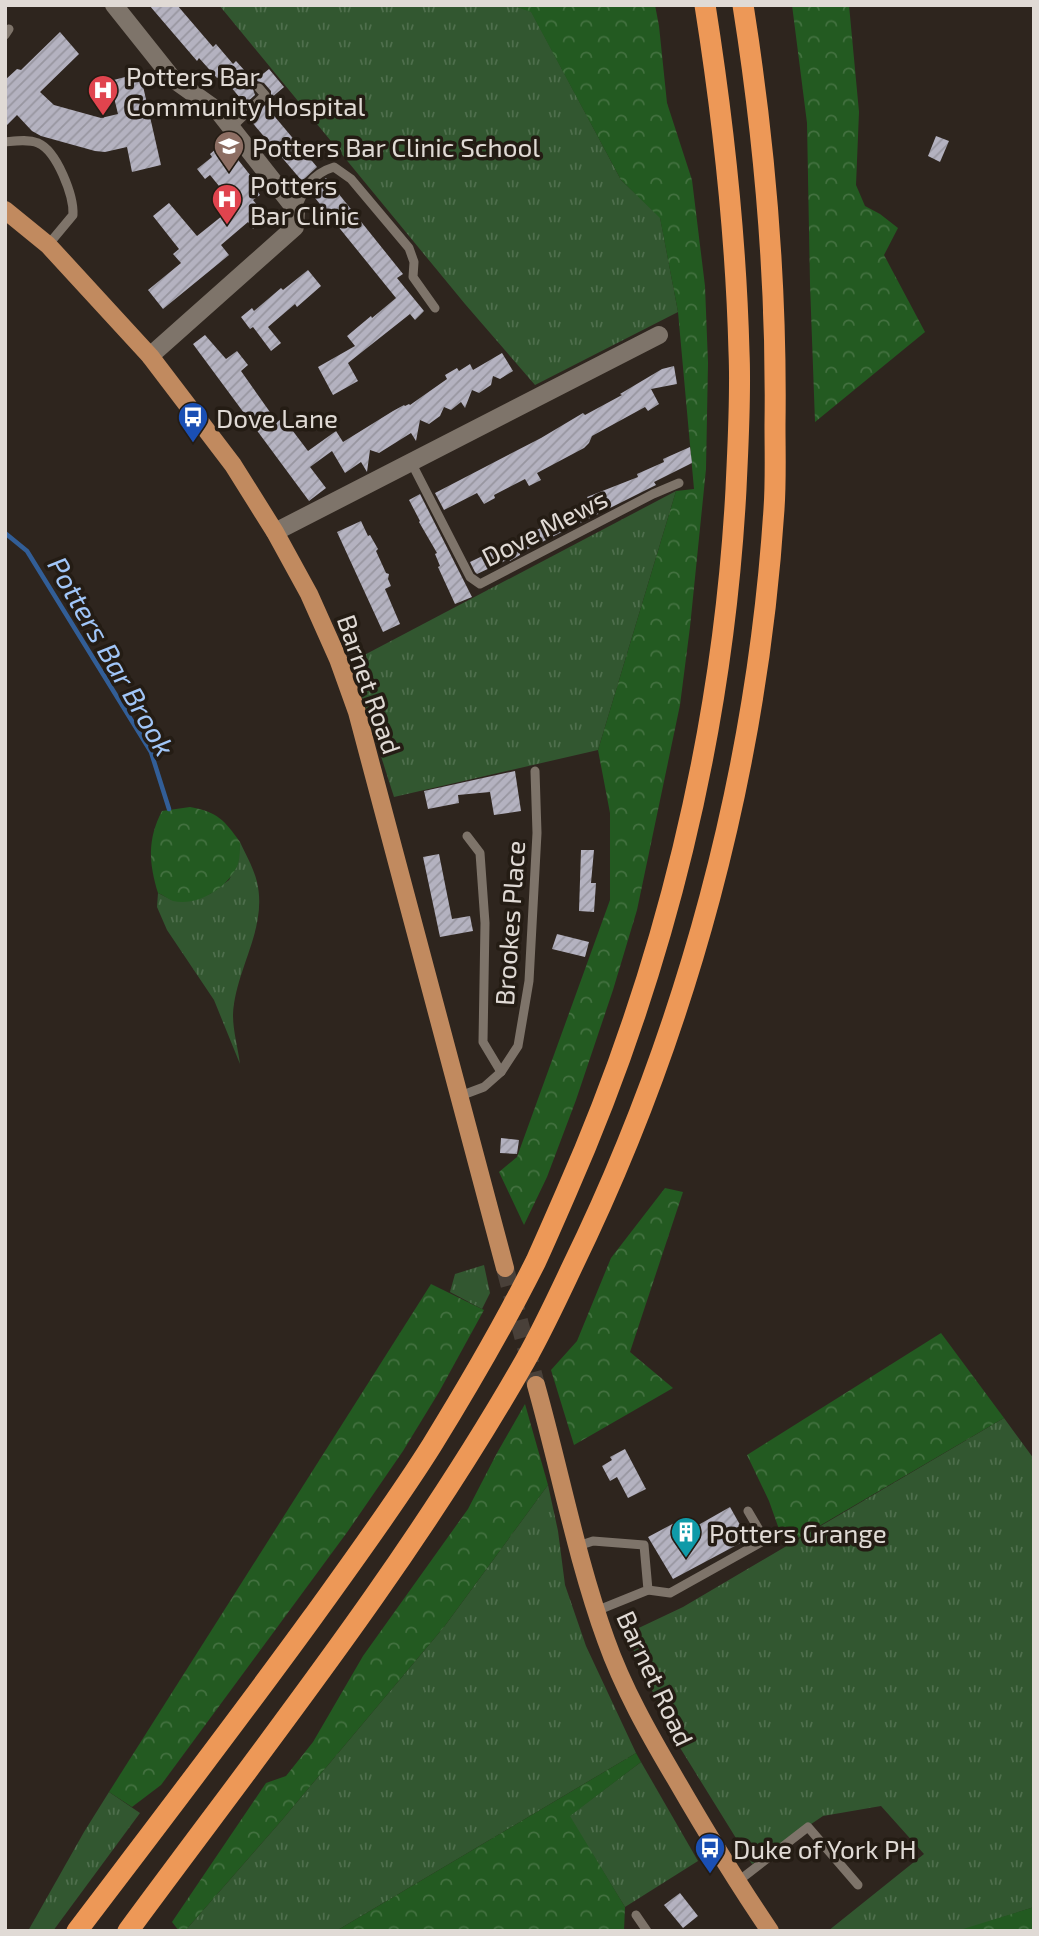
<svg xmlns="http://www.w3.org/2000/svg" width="1039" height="1936" viewBox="0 0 1039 1936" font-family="'Exo 2',sans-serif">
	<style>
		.grass { fill: url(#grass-tufts) }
		.forest { fill: url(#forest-crowns) }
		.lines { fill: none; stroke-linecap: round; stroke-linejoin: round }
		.stream { stroke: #325e97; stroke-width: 4.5 }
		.building { fill: url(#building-hatch) }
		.primary-tunnel { stroke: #494039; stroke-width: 18; stroke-dasharray: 18 9; stroke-linecap: butt }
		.lane { stroke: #7e746a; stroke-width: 9 }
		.street { stroke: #7e746a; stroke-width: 18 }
		.primary { stroke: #c18a5f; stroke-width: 18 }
		.highway { stroke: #ed9857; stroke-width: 21 }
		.labels { text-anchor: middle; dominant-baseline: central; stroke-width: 7; stroke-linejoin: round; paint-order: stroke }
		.poi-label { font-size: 26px; fill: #e0dad5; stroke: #241c14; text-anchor: start }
		.street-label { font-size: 26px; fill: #e0dad5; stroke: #241c14 }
		.water-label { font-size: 28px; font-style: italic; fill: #a1c6f8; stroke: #241c14 }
	</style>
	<defs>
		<pattern id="grass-tufts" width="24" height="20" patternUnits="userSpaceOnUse" patternTransform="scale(1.75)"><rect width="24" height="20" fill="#325730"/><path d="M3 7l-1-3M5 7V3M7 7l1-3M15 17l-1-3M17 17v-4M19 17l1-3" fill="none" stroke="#4f6f4d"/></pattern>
		<pattern id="forest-crowns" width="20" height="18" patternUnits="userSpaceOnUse" patternTransform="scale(1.75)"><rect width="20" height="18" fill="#235a21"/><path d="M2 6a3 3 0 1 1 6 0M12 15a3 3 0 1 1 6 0" fill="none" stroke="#437140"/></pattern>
		<pattern id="building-hatch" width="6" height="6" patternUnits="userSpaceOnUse" patternTransform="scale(1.75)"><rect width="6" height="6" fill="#b4b2c0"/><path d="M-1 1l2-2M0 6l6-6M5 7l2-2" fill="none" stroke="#9896a0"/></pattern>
	</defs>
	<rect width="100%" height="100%" fill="#2e251e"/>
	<g class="grass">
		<path d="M219,5H511L531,11L621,180L660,217L678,312L535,385L465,304Z"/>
		<path d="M676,491L598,750L394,797L351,662Z"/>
		<path d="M240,842C246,855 254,869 257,882C268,929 235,969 233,1015C233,1031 238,1048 240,1064L214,1000L167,930L157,907L158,893L172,900L210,894L229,880L238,863Z"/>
		<path d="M484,1265L490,1293L482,1309L450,1292L455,1274Z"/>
		<path d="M1004,1418L1034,1459V1907L960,1931H828L924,1854L881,1806L823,1816L752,1864L674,1738L626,1634L683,1607Z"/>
		<path d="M548,1485L558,1531L565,1585L586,1646L636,1753L336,1931H185L282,1820L444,1627Z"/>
		<path d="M641,1762L698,1861L625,1907L569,1816Z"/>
		<path d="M109,1792L140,1813L53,1931H28L84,1832Z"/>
	</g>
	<g class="forest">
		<path d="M511,5H655L659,26L667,103L692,180L705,286L708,363L706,469L690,627L680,705L637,910L613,990L576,1100L547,1177L524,1225L499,1172L517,1157L610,900V813L598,750L676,491L694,489L678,312L660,218L621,180L531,12Z"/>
		<path d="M792,5H849L859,112L856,185L865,206L880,214L898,228L884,255L925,332L815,422L810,284L807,123Z"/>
		<path d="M190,807C218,812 224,820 240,842C240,849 240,858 238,864C229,887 198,907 173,901C168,899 163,895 158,893C149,863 147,840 162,811Z"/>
		<path d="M665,1188L683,1192L630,1352L673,1388L574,1445L551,1370L577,1341L611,1258Z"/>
		<path d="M431,1284L484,1310L439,1392L403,1451L348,1531L161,1785L132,1807L109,1792Z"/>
		<path d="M941,1333L1004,1418L785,1546L769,1501L747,1455Z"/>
		<path d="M525,1404L548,1485L444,1627L282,1820L185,1931H179L172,1922L266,1783L286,1776L313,1742L363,1656L468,1509L497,1453Z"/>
		<path d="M636,1753L641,1762L570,1816L625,1907L624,1931H336Z"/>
		<path d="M1034,1907V1931H960L963,1929Z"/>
	</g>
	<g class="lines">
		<path class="stream" d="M5,533L27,551L151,752L169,809"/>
	</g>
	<g class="building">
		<path d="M149,5H177L213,47L216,44L233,64L236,61L254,81L269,69L284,87L271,98V91L264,83L257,81L252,86L255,95L245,104L221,75L217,78L199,58L197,61Z"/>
		<path d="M60,32L79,54L40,92L54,105L101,118L118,114L110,81L140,73L161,165L132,172L127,147L105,152L95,151L41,136L32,131L17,115L5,127V80L17,69L21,70Z"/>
		<path d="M265,105L317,167L302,181L250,120Z"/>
		<path d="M936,136L949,141L940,162L928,156Z"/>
		<path d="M224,142L258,185L255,188L260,195L253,200L267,217L253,229L248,222L221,245L229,255L163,309L148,290L181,263L173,254L179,249L153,216L169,203L197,236L237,204L221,185L219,186L210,175L205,179L197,169L212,157L210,154Z"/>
		<path d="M326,178L403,274L397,278L424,311L415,320L410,314L348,363L358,381L333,395L318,367L355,346L347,336L371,316L372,318L396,298L311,193L319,183Z"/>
		<path d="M308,270L321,286L297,307L295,304L268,327L281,343L271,351L253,327L250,329L241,317L252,308L254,311L281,288L283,290Z"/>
		<path d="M205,335L226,359L237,351L248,365L241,371L277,422L283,418L308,451L336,431L343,442L393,411L404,405L405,406L409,404L410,405L447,379L445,375L457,368L459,371L470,364L473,370L502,353L513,371L500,379L493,376L491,385L479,393L472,390L465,408L461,402L451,410L444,407L440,416L429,424L420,420L416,441L411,433L379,453L370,450L367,472L361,462L345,473L332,451L310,467L326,488L309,501L193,344Z"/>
		<path d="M674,366L677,384L651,389L659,404L648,411L645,407L592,436L589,443L584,448L537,473L541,480L529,486L525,479L494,495L495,498L484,504L477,493L444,510L435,493L541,438L583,413L585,415L622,395L620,394L662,369Z"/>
		<path d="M690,447L692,463L654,482L656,485L520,553V555L510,561L509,559L477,574L475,572L470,562L591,504L587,497L638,477L637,474L664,462L663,459Z"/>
		<path d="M420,494L472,597L455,604L438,567L440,566L435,554L437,553L419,522L420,521L409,500Z"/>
		<path d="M361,521L368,536L370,535L378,549L376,551L386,573L389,574L388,579L391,586L385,589L400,624L383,632L337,532Z"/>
		<path d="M515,771L521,811L494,815L490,792L458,795L459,803L428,809L424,791Z"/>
		<path d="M581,850H594L591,883H596L594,912L579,911Z"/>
		<path d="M439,854L452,919L470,916L473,931L440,937L423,857Z"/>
		<path d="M557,934L589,942L585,957L552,949Z"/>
		<path d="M501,1138L519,1140L517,1154L500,1153Z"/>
		<path d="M625,1449L646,1489L628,1498L617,1477L610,1481L602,1466L612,1460L610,1457Z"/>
		<path d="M730,1507L748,1539L673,1579L648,1537L680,1520L686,1532Z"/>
		<path d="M680,1893L698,1916L683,1928L664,1905Z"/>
	</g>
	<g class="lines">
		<path class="primary-tunnel" d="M505,1268L536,1385"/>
		<g class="lane">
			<path d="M5,35L9,29"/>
			<path d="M231,128L265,95L259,88"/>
			<path d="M5,142C16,141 28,139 38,143C57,151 74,196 73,215L48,245"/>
			<path d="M296,210C304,189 311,174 334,167L351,179L409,248L414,262L413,277L435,308"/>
			<path d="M411,462L470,577L480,584L653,494L679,483"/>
			<path d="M467,836L480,853L485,923L483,1042L501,1072"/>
			<path d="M460,1096L484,1087L501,1072L518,1046L529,981L537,833L535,771"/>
			<path d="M578,1546L593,1541L644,1545L648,1590L596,1611"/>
			<path d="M648,1590L670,1593L765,1540L748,1511"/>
			<path d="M737,1882L808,1827L858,1885"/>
			<path d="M636,1915L647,1931"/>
		</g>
		<g class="street">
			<path d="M114,5L173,79L218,111L296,210L295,227L150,356"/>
			<path d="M275,532L659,335"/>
		</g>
		<g class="primary">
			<path d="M5,210L48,245L150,356L233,465L275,532L309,594L338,659L357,712L505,1268"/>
			<path d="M536,1385C560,1470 576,1557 606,1640C623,1688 649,1734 675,1778C705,1830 736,1881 770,1931"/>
		</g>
		<g class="highway">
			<path d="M77,1931C156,1827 235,1724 312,1618C353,1561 395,1504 432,1445C469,1385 505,1323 536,1261C546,1239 556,1216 566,1193C664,971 723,732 736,489C738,443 741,397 739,352C736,236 723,119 705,5"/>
			<path d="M128,1931C265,1745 410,1563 525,1361C542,1331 557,1299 572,1267C687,1031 757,771 774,509C776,481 775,453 775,425C777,284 765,144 743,5"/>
		</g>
	</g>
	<defs>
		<g id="hospital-pin" transform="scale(1.575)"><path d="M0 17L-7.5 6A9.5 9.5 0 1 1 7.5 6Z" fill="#e0444e" stroke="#241c14"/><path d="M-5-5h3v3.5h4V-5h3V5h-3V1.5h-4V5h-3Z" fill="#fff"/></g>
		<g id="school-pin" transform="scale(1.575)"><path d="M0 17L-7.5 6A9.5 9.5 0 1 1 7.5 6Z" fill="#8d6e63" stroke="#241c14"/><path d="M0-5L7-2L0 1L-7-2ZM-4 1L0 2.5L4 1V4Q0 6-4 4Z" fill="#fff"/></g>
		<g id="bus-pin" transform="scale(1.575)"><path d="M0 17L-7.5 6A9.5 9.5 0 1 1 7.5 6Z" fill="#1a4fb4" stroke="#241c14"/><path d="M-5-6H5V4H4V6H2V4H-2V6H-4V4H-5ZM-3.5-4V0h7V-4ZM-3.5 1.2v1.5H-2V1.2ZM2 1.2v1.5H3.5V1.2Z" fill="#fff"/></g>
		<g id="building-pin" transform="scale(1.575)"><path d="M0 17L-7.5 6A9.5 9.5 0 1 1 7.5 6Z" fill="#0f9aa8" stroke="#241c14"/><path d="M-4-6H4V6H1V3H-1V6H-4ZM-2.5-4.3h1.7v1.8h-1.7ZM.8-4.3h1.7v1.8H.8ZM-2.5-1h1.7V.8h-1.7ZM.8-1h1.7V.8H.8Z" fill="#fff"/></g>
	</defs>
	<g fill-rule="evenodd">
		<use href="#hospital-pin" x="103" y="90"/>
		<use href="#school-pin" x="229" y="146"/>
		<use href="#hospital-pin" x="227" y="199"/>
		<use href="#bus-pin" x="193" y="417"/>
		<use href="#building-pin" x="686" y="1532"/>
		<use href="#bus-pin" x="710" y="1848"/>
	</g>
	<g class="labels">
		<g class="poi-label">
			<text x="126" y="75">Potters Bar<tspan x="126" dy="30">Community Hospital</tspan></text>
			<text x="252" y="146">Potters Bar Clinic School</text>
			<text x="250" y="184">Potters<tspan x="250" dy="30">Bar Clinic</tspan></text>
			<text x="216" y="417">Dove Lane</text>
			<text x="709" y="1532">Potters Grange</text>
			<text x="733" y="1848">Duke of York PH</text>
		</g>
		<g class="street-label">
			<text transform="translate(544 527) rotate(-27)">Dove Mews</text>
			<text transform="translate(370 684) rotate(71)">Barnet Road</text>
			<text transform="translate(509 923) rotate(-86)">Brookes Place</text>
			<text transform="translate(656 1678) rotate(65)">Barnet Road</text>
		</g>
		<g class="water-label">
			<text transform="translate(112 656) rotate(60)">Potters Bar Brook</text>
		</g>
	</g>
	<rect width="1039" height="1936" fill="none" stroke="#e0dad5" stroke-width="14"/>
</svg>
